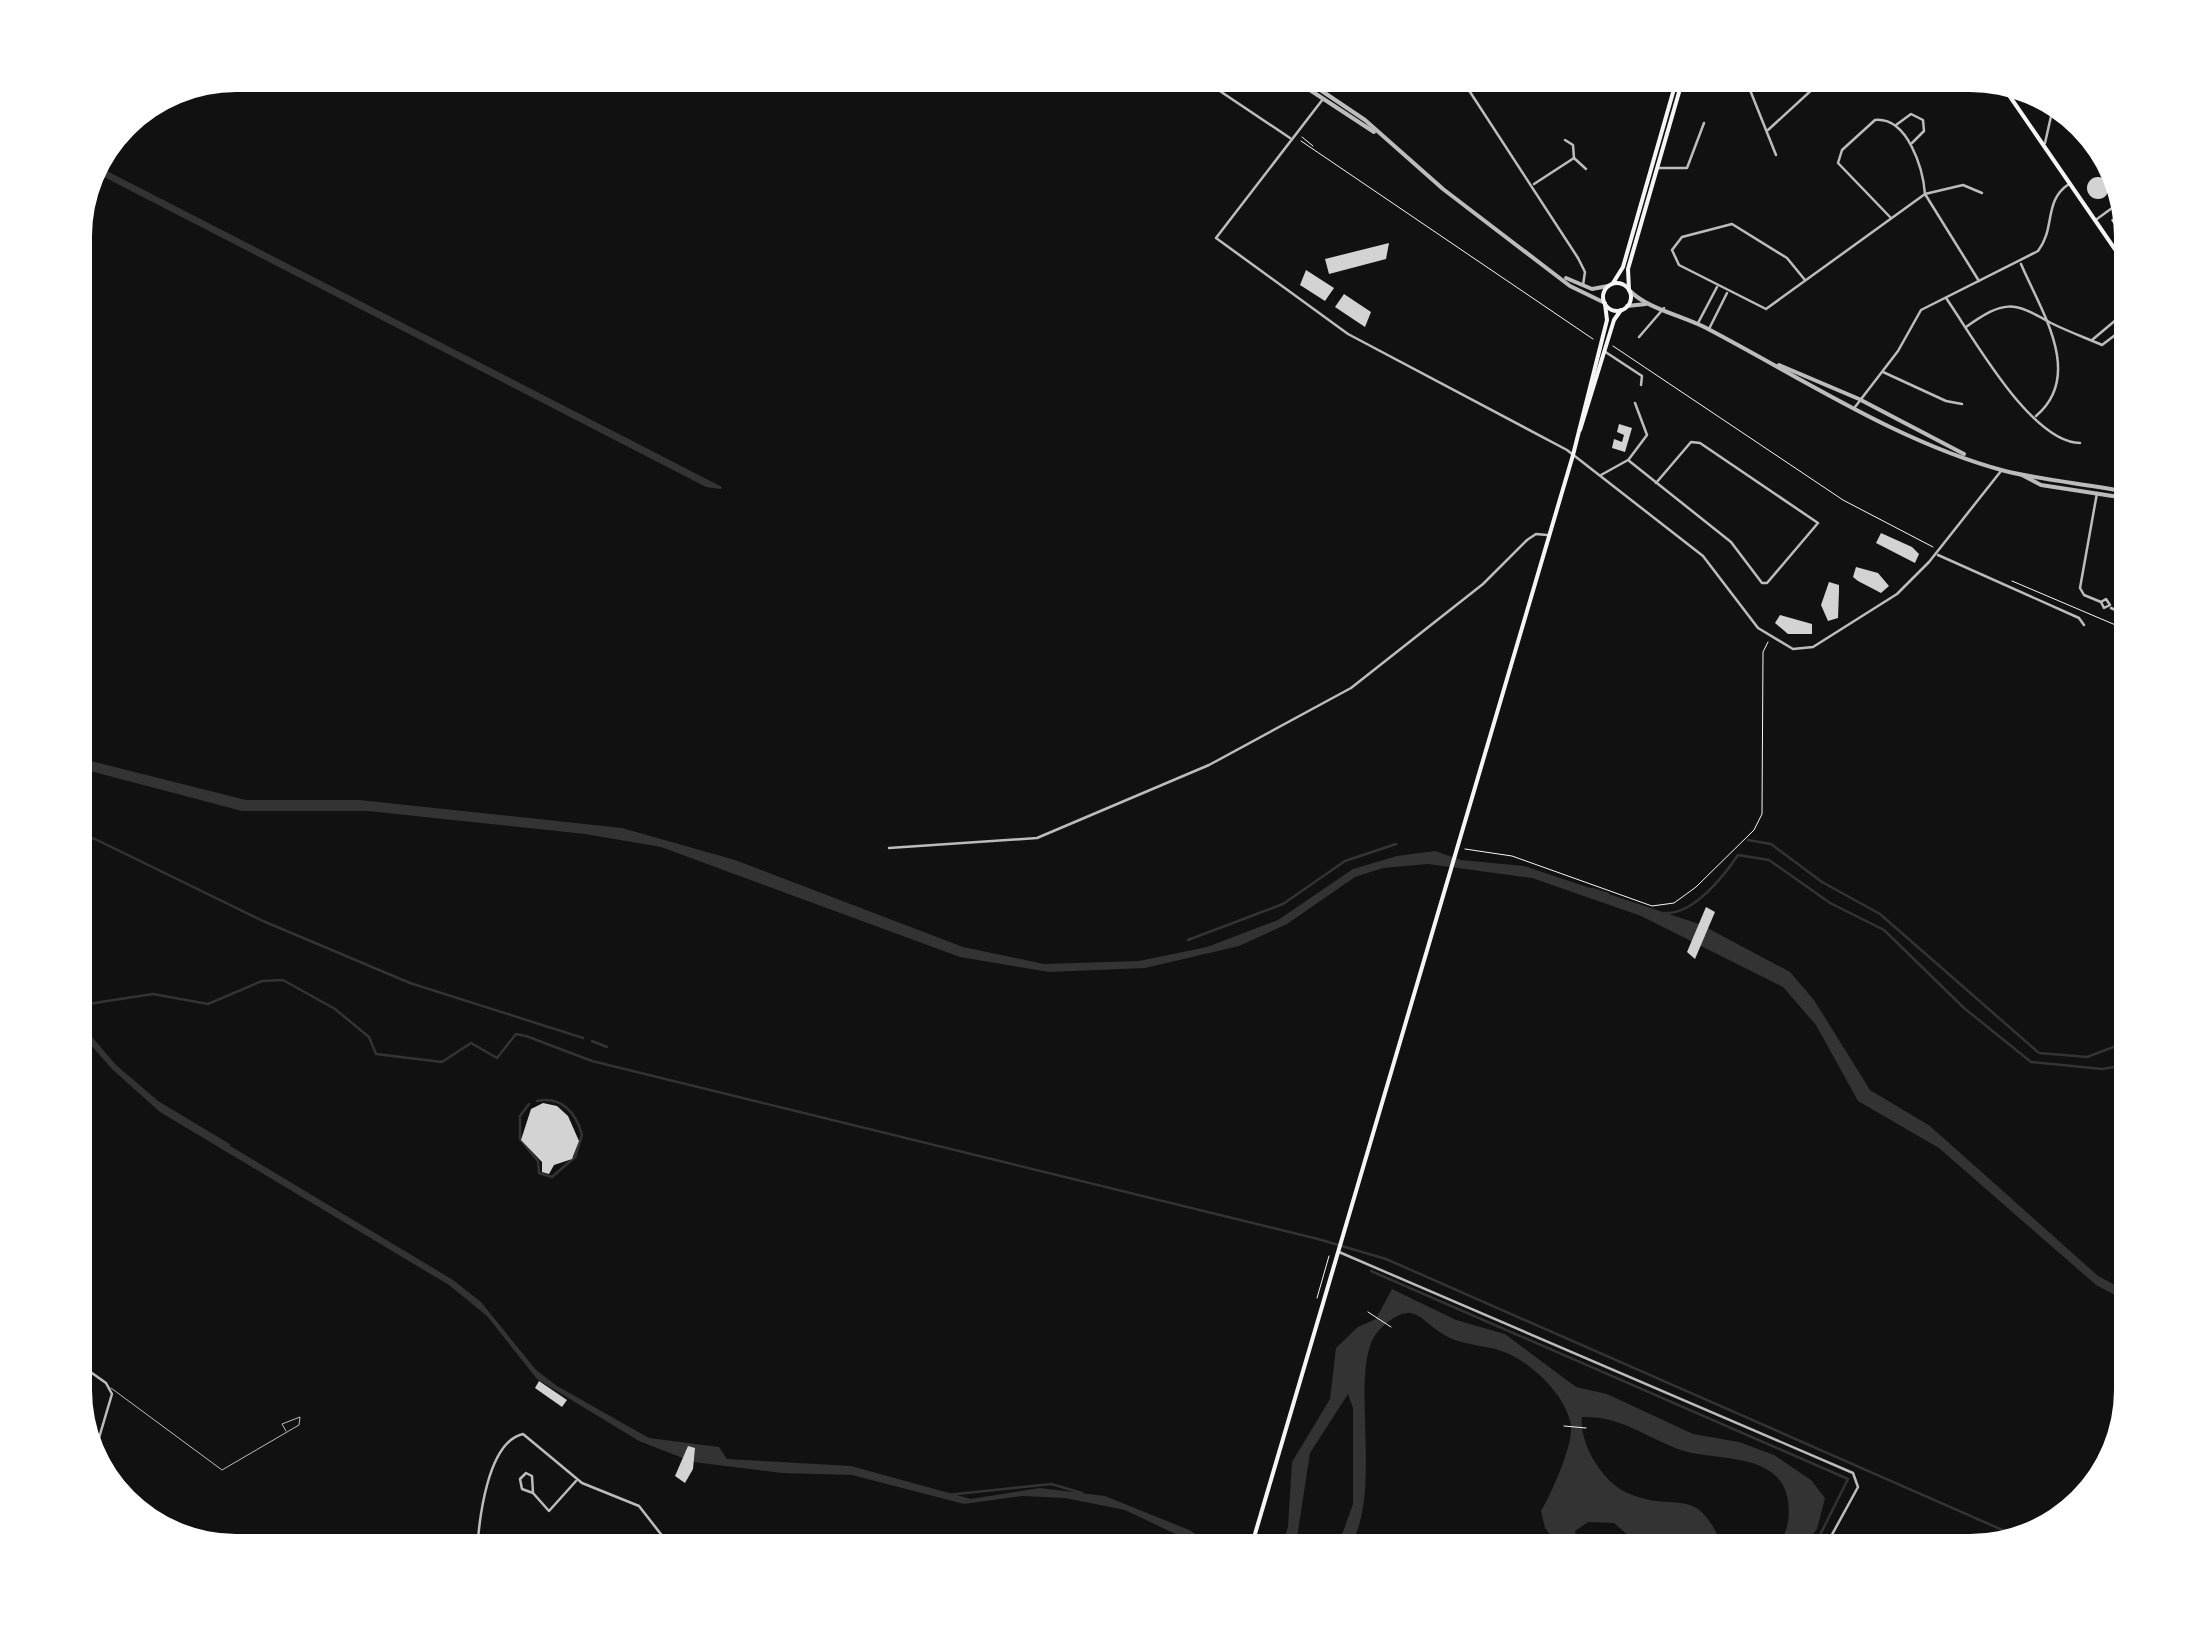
<svg xmlns="http://www.w3.org/2000/svg" width="2207" height="1626" viewBox="0 0 2207 1626" font-family="Signika,sans-serif">
	<style>
		.water { fill: #333 }
		.lines { fill: none; stroke-linecap: round; stroke-linejoin: round }
		.stream { stroke: #333; stroke-width: 2.5 }
		.building { fill: #d3d3d3 }
		.path { stroke: #f5f5f5; stroke-width: 1 }
		.service { stroke: #bcbcbc; stroke-width: 1 }
		.minor { stroke: #bcbcbc; stroke-width: 2.5 }
		.tertiary { stroke: #bcbcbc; stroke-width: 4 }
		.secondary { stroke: #f5f5f5; stroke-width: 4 }
		.primary { stroke: #f5f5f5; stroke-width: 4 }
	</style>
	<rect width="100%" height="100%" fill="#111"/>
	<g class="water">
		<path d="M103,169L722,487L721,489L706,487L100,175Z"/>
		<path d="M75,757L246,800H359L622,828L735,860L963,947L1044,964L1139,961L1207,947L1278,920L1353,869L1397,856L1435,851L1461,860L1524,866L1702,925L1790,972L1814,1000L1870,1090L1930,1126L2098,1276L2132,1294V1304L2096,1285L1939,1148L1858,1101L1816,1025L1783,987L1641,916L1532,878L1428,864L1383,868L1355,877L1287,924L1239,946L1145,968L1049,972L960,957L661,847L585,834L368,811H242L75,767Z"/>
		<path d="M75,1017L116,1065L164,1106L453,1280L481,1302L536,1370L557,1386L649,1438L719,1447L727,1459L851,1466L971,1499L1040,1488L1105,1496L1189,1530L1225,1551H1211L1125,1510L1065,1498L1022,1496L964,1504L852,1475L782,1473L693,1462L639,1441L537,1379L487,1316L449,1285L160,1112L112,1069L75,1027Z"/>
		<path d="M1392,1289L1456,1320L1505,1334L1576,1387L1607,1394L1693,1434L1739,1442L1774,1455L1811,1480L1825,1498L1817,1529L1800,1551H1775C1786,1533 1791,1522 1788,1501C1781,1452 1718,1461 1684,1451C1650,1440 1621,1415 1582,1417C1579,1444 1603,1484 1630,1494C1678,1514 1698,1481 1724,1551H1646L1614,1523L1588,1522L1575,1531L1579,1551H1563L1545,1528L1541,1511C1551,1494 1573,1446 1571,1426C1568,1398 1533,1364 1507,1353C1491,1346 1472,1346 1455,1340C1420,1327 1418,1293 1380,1329C1344,1364 1388,1493 1347,1551H1323L1343,1532L1353,1504V1408L1348,1394L1310,1453L1295,1551H1280L1288,1527L1292,1462L1330,1399L1336,1348L1358,1327L1376,1319Z"/>
	</g>
	<g class="lines">
		<g class="stream">
			<path d="M75,835L95,839L263,921L410,983L583,1038"/>
			<path d="M1748,840L1771,844L1822,882L1880,914L2039,1053L2087,1057L2132,1040"/>
			<path d="M1592,889L1608,894"/>
			<path d="M1665,913C1693,915 1724,876 1738,855L1769,860L1830,903L1884,930L1964,1008L2031,1062L2102,1069L2132,1064"/>
			<path d="M1188,940L1283,904L1345,861L1396,844"/>
			<path d="M75,1006L153,994L208,1004L262,981L283,980L335,1009L369,1037L376,1054L442,1062L471,1043L497,1058L516,1034L526,1036L592,1061L1318,1239L1386,1259L2023,1539"/>
			<path d="M592,1041L607,1047"/>
			<path d="M159,1103L229,1145"/>
			<path d="M529,1104L520,1116V1139L538,1161L539,1173L552,1177L575,1157L582,1135C576,1112 561,1096 537,1101"/>
			<path d="M1371,1271L1848,1479L1812,1551"/>
			<path d="M947,1495L1051,1484L1082,1493"/>
		</g>
	</g>
	<g class="building">
		<circle cx="2098" cy="188" r="11"/>
		<path d="M2126,209L2131,233L2123,238L2111,220Z"/>
		<path d="M1389,243L1386,259L1329,274L1325,259Z"/>
		<path d="M1306,270L1334,288L1325,301L1300,285Z"/>
		<path d="M1344,294L1371,312L1365,327L1335,307Z"/>
		<path d="M1619,424L1632,428L1625,452L1612,448L1614,439L1622,442L1624,435L1617,432Z"/>
		<path d="M1881,533L1912,547L1919,554L1915,563L1876,543Z"/>
		<path d="M1856,567L1878,573L1889,586L1881,593L1858,581L1853,577Z"/>
		<path d="M2132,569V608L2117,601Z"/>
		<path d="M1829,582L1839,585V591L1838,618L1828,621L1821,605Z"/>
		<path d="M1780,615L1812,624V634H1788L1775,623Z"/>
		<path d="M1706,907L1715,912L1695,959L1687,952Z"/>
		<path d="M543,1103L557,1106L568,1116L579,1141L572,1159L554,1165L549,1174L542,1172V1162L521,1140L531,1109Z"/>
		<path d="M539,1381L567,1400L562,1407L535,1388Z"/>
		<path d="M688,1446L695,1448L693,1469L685,1483L675,1476Z"/>
	</g>
	<g class="lines">
		<g class="path">
			<path d="M1302,137L1313,146"/>
			<path d="M1301,141L1593,339"/>
			<path d="M1613,346L1843,500L1933,547"/>
			<path d="M2012,581L2132,632"/>
			<path d="M1465,849L1512,856L1652,906L1674,903L1696,887L1754,830L1762,814L1763,652L1768,642"/>
			<path d="M1317,1298L1329,1256"/>
			<path d="M1368,1312L1391,1327"/>
			<path d="M1564,1426L1586,1428"/>
		</g>
		<path class="service" d="M111,1388L222,1470L299,1425L300,1417L282,1424L286,1431"/>
		<g class="minor">
			<path d="M1196,75L1290,138"/>
			<path d="M1459,75L1578,258L1585,272L1583,285"/>
			<path d="M1744,75L1776,155"/>
			<path d="M1323,99L1216,238L1348,334L1567,450L1703,556L1758,628L1793,649L1813,647L1897,594L1929,562L2001,471"/>
			<path d="M1896,125L1911,114L1923,120L1924,131L1912,143"/>
			<path d="M1768,130L1828,75"/>
			<path d="M1565,140L1573,145L1574,158"/>
			<path d="M2045,143L2054,103"/>
			<path d="M1658,168H1687L1704,123"/>
			<path d="M1534,184L1574,158L1586,169"/>
			<path d="M1891,218L1838,163L1842,150L1875,120C1908,117 1923,169 1925,194L1963,185L1982,193"/>
			<path d="M2097,219L2123,200"/>
			<path d="M2021,264C2040,309 2085,375 2036,416"/>
			<path d="M1805,280L1787,258L1732,224L1682,237L1672,250L1679,265L1766,309L1925,194L1979,281"/>
			<path d="M1946,298C1972,335 2031,443 2080,443"/>
			<path d="M1698,323L1717,287"/>
			<path d="M1966,327C2004,300 2013,301 2051,323C2067,331 2086,338 2102,345L2131,323L2130,316L2123,314L2092,340"/>
			<path d="M1709,329L1727,293"/>
			<path d="M1639,337L1664,308"/>
			<path d="M1604,351L1642,376L1641,385"/>
			<path d="M1883,372L1946,401L1962,404"/>
			<path d="M1855,407L1898,351L1921,310L2038,251C2056,228 2043,201 2069,184"/>
			<path d="M1629,459L1647,435L1635,403"/>
			<path d="M1601,475L1628,460L1731,542L1762,583H1767L1818,523L1700,443L1691,442L1656,483"/>
			<path d="M2097,493L2080,588L2084,595L2101,602"/>
			<path d="M1938,555L2079,618L2084,625"/>
			<path d="M2106,599L2110,605L2104,608L2101,602Z"/>
			<path d="M2111,608L2132,618"/>
			<path d="M889,848L1037,838L1209,765L1351,688L1483,584L1527,540L1536,534L1547,535"/>
			<path d="M1339,1252L1853,1473L1858,1487L1823,1551"/>
			<path d="M75,1361L106,1383L112,1394L93,1458"/>
			<path d="M94,1460L99,1473"/>
			<path d="M533,1493L522,1489L520,1479L526,1473L532,1476L533,1493L549,1511L576,1481"/>
			<path d="M477,1551C479,1521 487,1442 523,1434L582,1483L639,1506L674,1551"/>
			<path d="M643,1551L661,1534"/>
		</g>
		<g class="tertiary">
			<path d="M1287,75L1374,132"/>
			<path d="M1298,75L1365,120L1443,189L1570,286L1605,303"/>
			<path d="M1566,278L1592,289L1608,286"/>
			<path d="M1629,290C1648,310 1686,316 1710,330C1805,380 1900,443 2005,471C2046,481 2090,484 2132,493"/>
			<path d="M1627,306L1646,304"/>
			<path d="M1779,365L1859,399L1964,454"/>
			<path d="M2022,475L2041,485L2132,499"/>
		</g>
		<g class="secondary">
			<path d="M1613,283L1623,267L1678,75"/>
			<circle cx="1617" cy="297" r="14"/>
			<path d="M1629,290L1628,269L1684,75"/>
			<path d="M1580,430L1614,320L1621,310"/>
			<path d="M1250,1551L1573,455L1607,320L1605,304"/>
		</g>
		<path class="primary" d="M2002,85L2132,274"/>
	</g>
	<path d="M0 0H2207V1626H0ZM236 92H1970A144 144 0 0 1 2114 236V1390A144 144 0 0 1 1970 1534H236A144 144 0 0 1 92 1390V236A144 144 0 0 1 236 92Z" fill="#fff" fill-rule="evenodd"/>
</svg>
